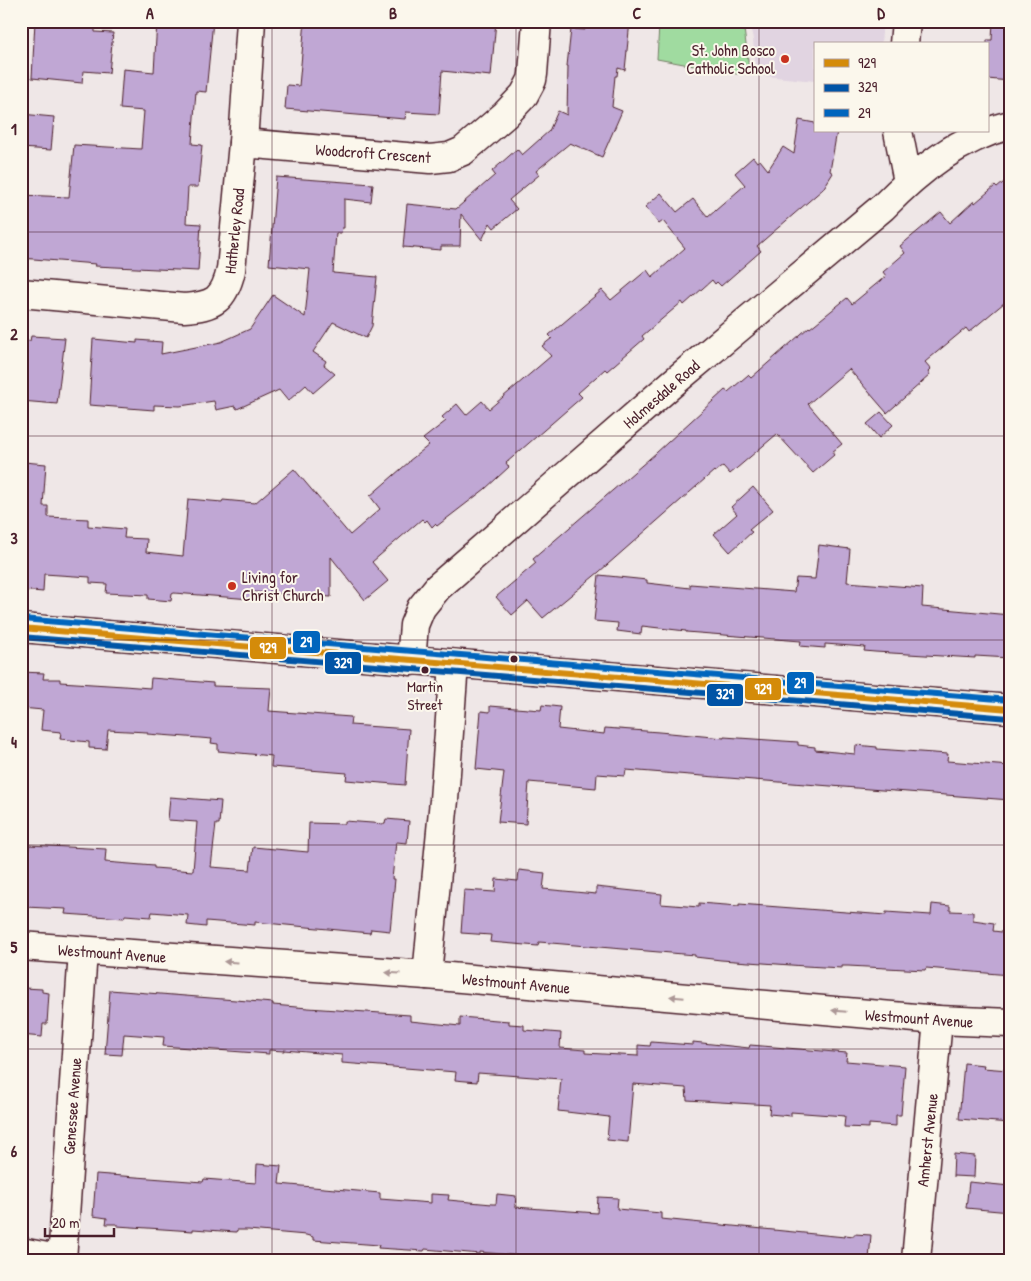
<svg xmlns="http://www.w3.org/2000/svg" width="1031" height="1281" viewBox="0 0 1031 1281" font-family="'Patrick Hand',sans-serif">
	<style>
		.built { fill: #e1d4e1 }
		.green { fill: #a0dba0; stroke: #757d66 }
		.building { fill: #c0a7d4; stroke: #4a1f2b }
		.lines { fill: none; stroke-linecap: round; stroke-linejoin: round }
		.minor-casing { stroke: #4a1f2b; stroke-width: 31 }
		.major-casing { stroke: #4a1f2b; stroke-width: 31 }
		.minor { stroke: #fbf7ec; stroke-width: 28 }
		.major { stroke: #fbf7ec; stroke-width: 28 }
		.bus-1-casing { stroke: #fbf7ec; stroke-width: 10 }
		.bus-2-casing { stroke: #fbf7ec; stroke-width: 10 }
		.bus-3-casing { stroke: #fbf7ec; stroke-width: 10 }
		.bus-1 { stroke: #d48b09; stroke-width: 6 }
		.bus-2 { stroke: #0054a6; stroke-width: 6 }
		.bus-3 { stroke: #0065bd; stroke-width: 6 }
		.oneway { fill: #ab9695 }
		.grid { fill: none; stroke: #4a1f2b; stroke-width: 1; stroke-opacity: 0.55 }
		.poi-dot { fill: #c8321e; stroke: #fbf7ec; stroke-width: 2 }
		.bus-dot { fill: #4a1f2b; stroke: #fbf7ec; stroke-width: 2 }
		.labels { text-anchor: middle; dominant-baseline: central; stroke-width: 4; stroke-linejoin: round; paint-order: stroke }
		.bus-label { font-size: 15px; fill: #4a1f2b; stroke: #fbf7ec }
		.poi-label { font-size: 16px; fill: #4a1f2b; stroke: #fbf7ec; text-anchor: end }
		.street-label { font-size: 16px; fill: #4a1f2b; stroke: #fbf7ec }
		.line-badge { stroke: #fbf7ec; stroke-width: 2 }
		.badge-label { font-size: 14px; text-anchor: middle; font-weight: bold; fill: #fff }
		.neatline { fill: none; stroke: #4a1f2b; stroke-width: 2 }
		.grid-label { font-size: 16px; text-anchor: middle; font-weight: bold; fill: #4a1f2b }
	</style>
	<rect width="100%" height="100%" fill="#efe7e7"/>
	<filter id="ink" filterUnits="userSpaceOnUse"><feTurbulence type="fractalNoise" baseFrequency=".02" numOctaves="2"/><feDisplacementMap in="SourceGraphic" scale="10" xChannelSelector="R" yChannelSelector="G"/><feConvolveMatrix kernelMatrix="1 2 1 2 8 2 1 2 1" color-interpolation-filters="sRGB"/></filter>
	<g filter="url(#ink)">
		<path class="built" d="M749,21H883L881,44H815V81L756,75L753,39Z"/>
		<path class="green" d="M652,21H743L749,68L737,74L657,59L659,25L652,23Z"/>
		<g class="building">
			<path d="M35,21H95V32L113,33L109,73L83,71L82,83L32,78Z"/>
			<path d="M157,21H213L206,92L196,91L192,144L202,145L198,187H188L186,223L201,224L198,271L95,266L96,264L21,258V195L69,197L74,145L141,149L144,111L120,109L123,69L154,72Z"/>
			<path d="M305,21H496L491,76L442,71L439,114L406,112L405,119L285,109L287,85L299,86Z"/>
			<path d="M585,21H630L625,70L618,68L617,76H615L612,107L622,111L602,157L570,143L536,171L539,175L509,200L517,209L494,228L490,223L482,240L461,214L460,246H441V250L403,247L407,204L456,209L495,175L492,171L517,149L522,155L549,131L558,111L567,115L568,66H567L571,29L585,30Z"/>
			<path d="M993,21H1010V81L987,79V40H992Z"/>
			<path d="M21,114L54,117L51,150L21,148Z"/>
			<path d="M799,120L815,123V131H837L830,171L833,173L823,189L757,246L761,251L721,286L717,282L715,284L712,280L684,305L682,302L642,336L644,339L607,371L605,369L578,393L582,397L506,463L509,467L485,489L437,526L435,524L432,527L427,520L425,522L422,519L372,562L388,581L365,600L331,557V597L252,592L251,599L174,593L172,594L171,601L148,599V595L106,593L107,584L90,583V577L44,574L43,592L21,590V508L24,462L46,464L43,506H48V517L88,519V526L125,529L124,538L147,539L146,552L183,556L188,499L222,502L223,500L255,503L294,469L350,535L380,509L370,496L409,462V461L429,445L423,439L446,421L442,417L457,404L466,415L482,401L489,409L551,356L542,346L552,338L549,335L602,290L611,300L647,270L652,277L685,248L663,221L659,224L645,207L661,193L677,212L693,199L708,217L745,185L735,173L753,157L757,162L760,160L768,170L783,147L794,154Z"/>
			<path d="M276,177L373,184L371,202L344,199V228H342L341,233H336L333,273L377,277L372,326L366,338L333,322L313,352L326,361L324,365L335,374L313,393L306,385L288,401L279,390L237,409L235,406L216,410L214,401L180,406L154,405V410L89,405L93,339L137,343V340L162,342L161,354L221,342L250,329L273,295L305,317L310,269L269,265Z"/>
			<path d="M1010,177V298L969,332L966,328L925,362L931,369L928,372L930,375L887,413L849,369L808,404L842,444L832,452L834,455L813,473L777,434L730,474L723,466L715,472L714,471L599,572L543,618L528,601L512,615L496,597L536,563L533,559L656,453L725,390L728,392L748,375L751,378L809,327L810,328L847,298L852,304L886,276L883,272L905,253L900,246L941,212L950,223L974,201L975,203L995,186L997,188Z"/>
			<path d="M31,336L65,338L57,404L21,401V340L30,341Z"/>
			<path d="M881,412L893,425L879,438L867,424Z"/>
			<path d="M753,487L773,510L749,530L752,532L730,552L714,534L737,514L731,507Z"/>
			<path d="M819,545L850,549L847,582L923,588L922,607L1010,615V658L975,656V658L875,652L864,651L865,647L825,644V648L800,646L801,641L686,632V631L642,626L641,634L617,631L618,623L594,621L599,575L647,580V583L690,588V584L794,592L796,578L815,579Z"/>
			<path d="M21,672L44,673L43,679H60V682L124,686L150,688L151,678L213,683V686L271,688L269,711L351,717L350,725L409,729L405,785L346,780L347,773L271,767L272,756L218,751V744L211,743L212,739L200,738L147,734V732L108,730L106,749L89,748V742L60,739L61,732L41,730L43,710L21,708Z"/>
			<path d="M542,705L560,707L558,729L604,734L605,728L659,732L724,738V737L798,742V745L815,747V750L855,754L856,745L877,747V749L948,754L947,761L1010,766V800L626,770L625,776L597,774L596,788L529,782L526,824L498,822L504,772L476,769L481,711L490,712V706L541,710Z"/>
			<path d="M170,797L221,801L219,824H216L211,867L250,870L253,847L308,852L309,823L345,824V821L385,824L386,819L409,821L407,843L396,842L392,879H395L390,931L371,929L370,933L255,922V925L206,921V927L187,925L188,915L152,912L151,917L125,915L124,918L65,914L66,909L25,907L29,845L106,849L105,862L154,866V868L193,871L197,822L168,820Z"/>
			<path d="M519,870L545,873L543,889L596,894V887L662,894L661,904L699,907V903L739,906V904L886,915V912L931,915L932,904L950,906V911L973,912V920L994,923L993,931L1010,933V975L926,968L925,970L848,966H842V968L805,966L721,960L695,957V955L539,942L538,946L490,942L491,935L461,933L464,890L495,892L496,879L518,881Z"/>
			<path d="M24,988L42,989V992L49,993L47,1024H43L42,1037L21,1035V990L24,991Z"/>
			<path d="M110,990L273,1003V1005L308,1008L410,1015V1021L460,1026V1017L509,1021V1024L524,1025V1030L561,1033L560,1048L585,1050V1053L638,1056V1045L650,1046L651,1042L693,1045V1042L749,1048L750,1045L847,1053L846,1061L905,1066L901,1115H896V1126L869,1124V1128L844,1127L845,1116L791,1112V1116L769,1114L770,1105L687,1100L686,1088L633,1084L628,1142L607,1140L609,1117L558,1111L561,1079L478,1073L477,1082L455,1080L456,1072L342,1063V1055L284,1050V1051L269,1050V1054L163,1046L164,1037L124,1034L122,1055L105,1054Z"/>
			<path d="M964,1063L984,1065L983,1068L1008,1070L1007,1081H1010V1123L959,1119Z"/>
			<path d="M954,1154L975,1156L974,1177L953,1176Z"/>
			<path d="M257,1164L281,1166L279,1184L380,1193V1199L431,1203V1194L449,1195L448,1200L492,1204H496L497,1194L516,1196L515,1207L597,1213L598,1197L618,1198L617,1209L661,1213V1219L845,1237V1235L854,1236V1234L871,1235L869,1260H567L480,1252V1254L425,1249L424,1251L378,1248L379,1245L313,1240V1237L306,1235L248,1230H237L236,1232L193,1229V1231L117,1226V1224H106L107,1218L93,1216L96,1174L203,1182L204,1179L256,1183Z"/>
			<path d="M969,1182L1010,1186V1212L966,1208Z"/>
		</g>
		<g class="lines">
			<g class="minor-casing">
				<g id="minor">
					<path d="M904,44L906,21"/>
					<path d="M898,131L908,182"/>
					<path d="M243,143L430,159L449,157L463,151L505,115L524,95L532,80L533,74L537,21"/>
					<path d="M21,293L184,308C214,306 224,300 231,270L243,143L251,21"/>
					<path d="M411,661L414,625L421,608L438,587L674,382L883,207C919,170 959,138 1010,125"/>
					<path d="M21,946L427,975L938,1020L1010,1023"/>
					<path d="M427,975L444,800L454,664"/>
					<path d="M21,1252L63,1260"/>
					<path d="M62,1260L83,951"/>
					<path d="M916,1260L938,1020"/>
				</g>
			</g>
			<g class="major-casing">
				<path id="major" d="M21,628L1010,709"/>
			</g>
			<use href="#minor" class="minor"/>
			<use href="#major" class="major"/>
			<g class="bus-1-casing">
				<path id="bus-1" d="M21,628L1010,709"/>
			</g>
			<g class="bus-2-casing">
				<path id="bus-2" d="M21,637L1009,718"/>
			</g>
			<g class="bus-3-casing">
				<path id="bus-3" d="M22,619L1010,700"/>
			</g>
			<use href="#bus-1" class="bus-1"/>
			<use href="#bus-2" class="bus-2"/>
			<use href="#bus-3" class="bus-3"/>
		</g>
		<defs><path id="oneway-solid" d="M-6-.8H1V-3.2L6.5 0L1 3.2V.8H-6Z" transform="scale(1.25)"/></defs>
		<g class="oneway">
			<use href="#oneway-solid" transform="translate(231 962) rotate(-176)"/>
			<use href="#oneway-solid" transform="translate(393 973) rotate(-176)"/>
			<use href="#oneway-solid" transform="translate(677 997) rotate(-175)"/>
			<use href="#oneway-solid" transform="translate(839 1011) rotate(-175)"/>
		</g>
	</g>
	<path class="grid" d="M272,21V1260M516,21V1260M759,21V1260M21,232H1010M21,436H1010M21,640H1010M21,845H1010M21,1049H1010"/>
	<g class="poi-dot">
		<circle cx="785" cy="59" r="5"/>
		<circle cx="232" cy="586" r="5"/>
	</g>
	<g class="bus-dot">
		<circle cx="514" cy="659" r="4.5"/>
		<circle cx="425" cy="670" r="4.5"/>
	</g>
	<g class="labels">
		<g class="bus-label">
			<text x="425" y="686">Martin<tspan x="425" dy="18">Street</tspan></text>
		</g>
		<g class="poi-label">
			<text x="775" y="50">St. John Bosco<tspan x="775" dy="18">Catholic School</tspan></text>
			<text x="242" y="577" text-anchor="start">Living for<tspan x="242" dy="18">Christ Church</tspan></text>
		</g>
		<g class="street-label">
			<text transform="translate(373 153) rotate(4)">Woodcroft Crescent</text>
			<text transform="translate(234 231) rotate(-84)">Hatherley Road</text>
			<text transform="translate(661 394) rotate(-41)">Holmesdale Road</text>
			<text transform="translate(112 953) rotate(4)">Westmount Avenue</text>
			<text transform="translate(516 983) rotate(5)">Westmount Avenue</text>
			<text transform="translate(919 1018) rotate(4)">Westmount Avenue</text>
			<text transform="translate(72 1106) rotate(-86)">Genessee Avenue</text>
			<text transform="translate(927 1140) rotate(-84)">Amherst Avenue</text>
		</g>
	</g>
	<g class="line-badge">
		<rect x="292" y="630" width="29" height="24" rx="5" fill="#0065bd"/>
		<rect x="249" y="636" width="38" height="24" rx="5" fill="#d48b09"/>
		<rect x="324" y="651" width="38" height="24" rx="5" fill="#0054a6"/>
		<rect x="786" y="671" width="29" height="24" rx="5" fill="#0065bd"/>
		<rect x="744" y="677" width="38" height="24" rx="5" fill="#d48b09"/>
		<rect x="706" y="683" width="38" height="24" rx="5" fill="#0054a6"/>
	</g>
	<g class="badge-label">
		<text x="306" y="647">29</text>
		<text x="268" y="653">929</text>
		<text x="343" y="668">329</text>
		<text x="800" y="688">29</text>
		<text x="763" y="694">929</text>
		<text x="725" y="699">329</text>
	</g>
	<rect width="1031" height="1281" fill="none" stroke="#fbf7ec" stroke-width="55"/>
	<rect x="814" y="42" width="175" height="90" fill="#fbf7ec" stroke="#b4a19f"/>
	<rect x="824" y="59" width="25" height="8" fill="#d48b09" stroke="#b4a19f"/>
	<text x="858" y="68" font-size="15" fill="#4a1f2b">929</text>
	<rect x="824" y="84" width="25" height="8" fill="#0054a6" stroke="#b4a19f"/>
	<text x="858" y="92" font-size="15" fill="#4a1f2b">329</text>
	<rect x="824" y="109" width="25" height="8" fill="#0065bd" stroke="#b4a19f"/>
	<text x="858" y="118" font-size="15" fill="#4a1f2b">29</text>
	<path d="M45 1228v8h69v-8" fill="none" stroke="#4a1f2b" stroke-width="2.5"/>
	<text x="52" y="1228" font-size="15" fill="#4a1f2b" stroke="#fbf7ec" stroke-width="4" paint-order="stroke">20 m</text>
	<rect x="28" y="28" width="976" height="1226" class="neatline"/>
	<g class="grid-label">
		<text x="150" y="19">A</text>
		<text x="393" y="19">B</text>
		<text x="637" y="19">C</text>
		<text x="881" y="19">D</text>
		<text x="14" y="135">1</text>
		<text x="14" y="340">2</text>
		<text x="14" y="544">3</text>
		<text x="14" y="748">4</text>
		<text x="14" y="953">5</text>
		<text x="14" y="1157">6</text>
	</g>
</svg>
